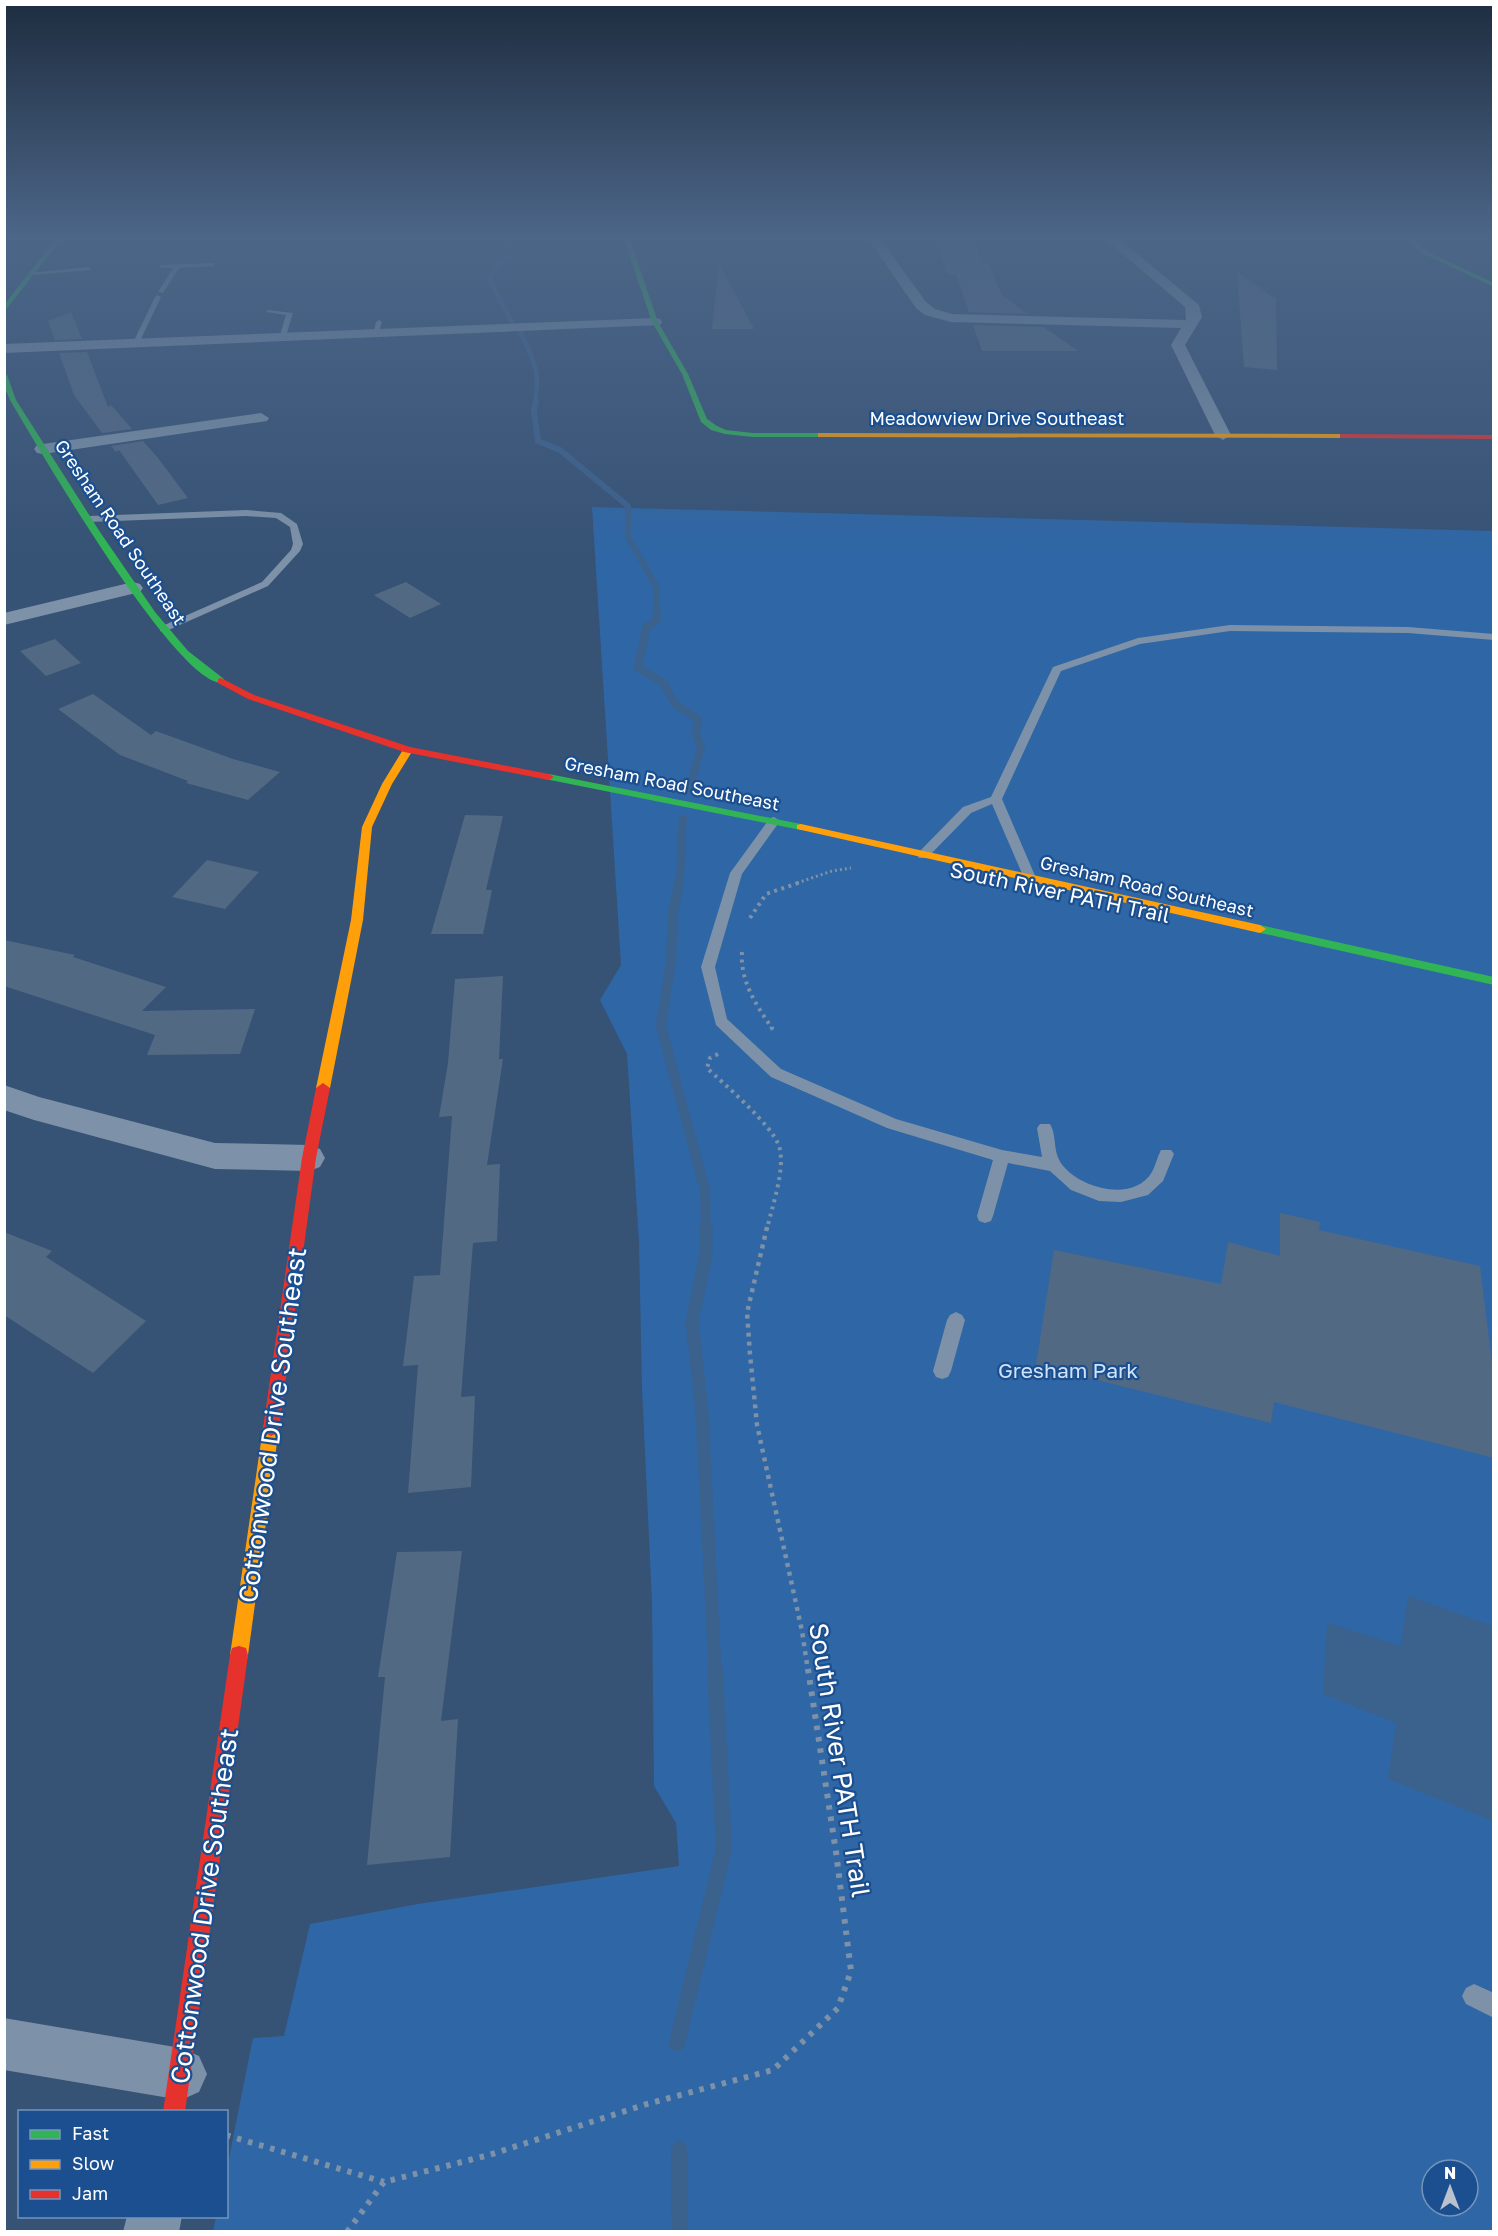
<svg xmlns="http://www.w3.org/2000/svg" width="1498" height="2236" viewBox="0 0 1498 2236" font-family="'Golos Text',sans-serif">
	<style>
		.green { fill: #2f66a5; fill-rule: evenodd }
		.water { fill: #3b618d }
		.lines { fill: none; stroke-linecap: round; stroke-linejoin: round }
		.stream-far5 { stroke: #3b618d; stroke-width: 4.5 }
		.stream-far4 { stroke: #3b618d; stroke-width: 6 }
		.stream-far3 { stroke: #3b618d; stroke-width: 8 }
		.stream-far2 { stroke: #3b618d; stroke-width: 10 }
		.stream-far1 { stroke: #3b618d; stroke-width: 13 }
		.stream { stroke: #3b618d; stroke-width: 16 }
		.building { fill: #526984 }
		.path-far3 { stroke: #7d92a8; stroke-width: 3; stroke-dasharray: 2 3; stroke-linecap: butt }
		.path-far2 { stroke: #7d92a8; stroke-width: 4; stroke-dasharray: 3 4.5; stroke-linecap: butt }
		.path-far1 { stroke: #7d92a8; stroke-width: 4.5; stroke-dasharray: 4 5; stroke-linecap: butt }
		.path { stroke: #7d92a8; stroke-width: 6; stroke-dasharray: 4.5 7; stroke-linecap: butt }
		.lane { fill: #7d92a8; fill-rule: evenodd }
		.street { fill: #7d92a8; fill-rule: evenodd }
		.fast { fill: #30b455; fill-rule: evenodd }
		.slow { fill: #ff9f0a; fill-rule: evenodd }
		.jam { fill: #e5322d; fill-rule: evenodd }
		.labels { text-anchor: middle; dominant-baseline: central; stroke-width: 4.5; stroke-linejoin: round; paint-order: stroke }
		.far-street-label { font-size: 18px; fill: #fff; stroke: #1b4f8f }
		.street-label { font-size: 21px; fill: #fff; stroke: #1b4f8f }
		.park-label { font-size: 21px; fill: #cfe3fa; stroke: #1b4f8f }
		.near-street-label { font-size: 26px; fill: #fff; stroke: #1b4f8f }
	</style>
	<rect width="100%" height="100%" fill="#365274"/>
	<path class="green" d="M592,507L1493,531V2231L213,2232L216,2217L226,2216L227,2168L253,2038L284,2036L310,1924L418,1904L679,1866L676,1823L654,1786L652,1602L642,1389L639,1241L627,1054L600,1000L621,965ZM1432,2170H1468V2206H1432Z"/>
	<path class="water" d="M1408,1596L1493,1626V1821L1388,1779L1396,1723L1323,1694L1327,1623L1401,1646Z"/>
	<g class="lines">
		<g class="stream-far5">
			<path d="M495,237L502,238L518,251L493,269L490,281L512,322"/>
			<path d="M520,331C533,360 541,370 535,402"/>
		</g>
		<path class="stream-far4" d="M536,401L534,410L538,441L560,450L628,506V537L656,586L657,613"/>
		<g class="stream-far3">
			<path d="M657,612L656,621L646,628L638,668L664,683L674,703L698,719L696,734L701,747L689,789"/>
			<path d="M679,883C683,861 680,841 683,819"/>
		</g>
		<path class="stream-far2" d="M679,882L673,913L671,961L661,1026L705,1190L706,1229"/>
		<path class="stream-far1" d="M706,1227V1255L692,1321L702,1412L715,1671"/>
		<g class="stream">
			<path d="M677,2043L724,1849L715,1669"/>
			<path d="M679,2149L680,2232"/>
		</g>
	</g>
	<g class="building">
		<path d="M935,237H972L983,264H989L1001,294L1027,314L969,312L956,274H947Z"/>
		<path d="M719,264L754,329H712Z"/>
		<path d="M1237,272L1276,299L1277,370L1244,367Z"/>
		<path d="M71,312L82,339L55,340L48,321Z"/>
		<path d="M973,325L1044,327L1078,351H982Z"/>
		<path d="M87,352L108,407L111,405L132,429L102,433L74,395L59,353Z"/>
		<path d="M143,441L158,458L188,498L158,505L119,450L116,452L111,446Z"/>
		<path d="M406,582L441,604L410,618L374,595Z"/>
		<path d="M55,639L81,663L46,676L20,651Z"/>
		<path d="M93,694L151,735L156,731L233,759L280,772L248,800L186,783L188,781L120,755L58,709Z"/>
		<path d="M465,815L503,816L486,890H492L483,934H431Z"/>
		<path d="M207,860L259,872L225,909L172,897Z"/>
		<path d="M4,940L75,955L73,957L166,987L142,1011L255,1009L240,1054L147,1055L155,1035L4,986Z"/>
		<path d="M503,976L499,1059H503L487,1165L500,1164L497,1241L473,1243L461,1397L475,1396L471,1487L408,1493L418,1365L403,1366L414,1276L440,1275L452,1116L439,1117L448,1063L455,979Z"/>
		<path d="M1280,1213L1320,1222L1319,1230L1480,1266L1494,1380V1458L1274,1402L1271,1423L1036,1365L1054,1250L1221,1284L1228,1242L1280,1256Z"/>
		<path d="M4,1232L52,1251L46,1257L146,1321L93,1373L4,1315Z"/>
		<path d="M462,1551L441,1721L458,1719L450,1857L367,1865L385,1677H378L397,1552Z"/>
	</g>
	<g class="lines">
		<path class="path-far3" d="M797,883L832,871L851,868"/>
		<g class="path-far2">
			<path d="M750,918L766,894L801,882"/>
			<path d="M742,952C740,981 756,1005 772,1028L766,1031"/>
			<path d="M718,1054L710,1058L707,1068C725,1085 772,1125 779,1146C786,1169 772,1206 767,1229"/>
		</g>
		<path class="path-far1" d="M767,1227L747,1313L750,1354L757,1425L802,1631L808,1671"/>
		<g class="path">
			<path d="M226,2135L384,2182"/>
			<path d="M347,2232L384,2182L489,2155L647,2104L773,2070L838,2008L851,1971L836,1852L808,1669"/>
		</g>
		<g class="lane">
			<path d="M213,263L215,266L179,268L163,293L158,292L173,268H161L159,265Z"/>
			<path d="M89,267L91,270L32,275L29,273Z"/>
			<path d="M158,295L161,297L138,345L131,347L155,297Z"/>
			<path d="M267,310L293,313L285,339L279,338L286,315L267,312Z"/>
			<path d="M379,320L382,322L378,334L373,335L376,322Z"/>
			<path d="M246,510L281,513L297,524L303,544L300,551L268,586L164,632L160,631V627L262,582L291,550L293,544L290,527L276,518L246,516L89,522L85,519L89,516Z"/>
			<path d="M1230,625L1408,627L1494,634V640L1408,633L1230,631L1140,644L1061,671L1002,799L1036,878L1034,881H1026L1024,878L992,804L971,813L927,858H919L917,855L919,852L963,807L991,797L1053,667L1138,638Z"/>
			<path d="M774,817L780,821L742,874L715,967L727,1019L781,1069L896,1119L1002,1150L1042,1157L1037,1128L1040,1124H1050C1058,1138 1051,1153 1065,1168C1084,1189 1134,1202 1152,1172C1156,1165 1157,1157 1161,1150H1171L1174,1154L1163,1181L1148,1195L1121,1202L1099,1201L1071,1190L1050,1171L1008,1163L993,1216L991,1221L985,1223L979,1221L977,1216L993,1160L887,1128L771,1077L716,1025L701,967L730,873L770,818Z"/>
			<path d="M956,1312L962,1315L965,1320L951,1371L948,1377L942,1379L936,1377L933,1371L947,1320L950,1315Z"/>
			<path d="M1474,1984L1494,1993V2018L1466,2004L1462,1996L1466,1988Z"/>
		</g>
		<g class="street">
			<path d="M867,237H879L926,302L935,309L952,314L1186,320L1185,307L1103,237H1117L1199,305L1202,317L1185,345L1231,435L1223,440L1215,435L1171,345L1181,328L951,322L925,315L916,308Z"/>
			<path d="M655,318L660,319L662,322L660,325L4,353V344Z"/>
			<path d="M261,413L269,418L267,421L43,454L37,453L34,449L37,445L43,444Z"/>
			<path d="M133,582L140,584L143,588L140,592L4,625V613Z"/>
			<path d="M4,1085L39,1097L215,1143L309,1145L320,1149L325,1158L320,1167L309,1171L215,1169L34,1120L4,1110Z"/>
			<path d="M4,2018L181,2048L199,2056L207,2074L199,2092L181,2100L4,2070Z"/>
			<path d="M127,2216H182L179,2232H123Z"/>
		</g>
		<g class="fast">
			<path d="M57,237H63L4,312V305Z"/>
			<path d="M623,237H629L658,322L688,374L707,419L717,426L726,430L753,433H824V437H753L725,434L711,430L701,422L682,374L652,322Z"/>
			<path d="M1403,237H1409L1428,252L1494,283V287L1424,254Z"/>
			<path d="M4,373L7,375L16,400L100,532L155,612L188,651L224,679V683C178,689 36,444 10,400L4,386Z"/>
			<path d="M549,774L801,824L806,827L801,830L545,779L544,777Z"/>
			<path d="M1260,925L1494,977V985L1256,932L1254,929L1256,926Z"/>
		</g>
		<g class="slow">
			<path d="M818,433L1343,434L1347,436L1343,438L821,437H818Z"/>
			<path d="M408,747L413,750L392,784L372,827L363,920L330,1088L323,1093L316,1088L351,920L362,827L382,784L404,748Z"/>
			<path d="M801,824L1260,925L1266,929L1260,933L797,829V825Z"/>
			<path d="M271,1420L277,1423L279,1428L248,1655L246,1662L239,1664L232,1662L230,1655L263,1428L265,1423Z"/>
		</g>
		<g class="jam">
			<path d="M1340,434L1494,435V439L1343,438H1340Z"/>
			<path d="M221,678L254,695L410,747L549,774L554,777L549,780L404,752L248,699L218,683V679Z"/>
			<path d="M323,1083L330,1088L316,1158L279,1428L277,1433L271,1436L265,1433L263,1428L302,1158L316,1088Z"/>
			<path d="M239,1646L246,1648L248,1655L185,2112H163L230,1655L232,1648Z"/>
		</g>
	</g>
	<linearGradient id="sky" x2="0" y2="1"><stop stop-color="#1e2d40"/><stop offset="0.43" stop-color="#4c6688"/><stop offset="1" stop-color="#4c6688" stop-opacity="0"/></linearGradient>
	<rect width="1498" height="550" fill="url(#sky)"/>
	<g class="labels">
		<g class="far-street-label">
			<text x="997" y="418">Meadowview Drive Southeast</text>
			<text transform="translate(121 532) rotate(56)">Gresham Road Southeast</text>
			<text transform="translate(672 783) rotate(11)">Gresham Road Southeast</text>
			<text transform="translate(1147 886) rotate(13)">Gresham Road Southeast</text>
		</g>
		<g class="street-label">
			<text transform="translate(1060 892) rotate(12)">South River PATH Trail</text>
		</g>
		<g class="park-label">
			<text x="1068" y="1370">Gresham Park</text>
		</g>
		<g class="near-street-label">
			<text transform="translate(272 1425) rotate(-82)">Cottonwood Drive Southeast</text>
			<text transform="translate(840 1760) rotate(81)">South River PATH Trail</text>
			<text transform="translate(204 1906) rotate(-82)">Cottonwood Drive Southeast</text>
		</g>
	</g>
	<rect width="1498" height="2236" fill="none" stroke="#ffffff" stroke-width="12"/>
	<rect x="18" y="2110" width="210" height="108" fill="#1b4f8f" stroke="#7695bc" stroke-width="1.5"/>
	<rect x="30" y="2130" width="30" height="9" fill="#30b455" stroke="#7695bc" stroke-width="1.5"/>
	<text x="72" y="2140" font-size="18" fill="#ffffff">Fast</text>
	<rect x="30" y="2160" width="30" height="9" fill="#ff9f0a" stroke="#7695bc" stroke-width="1.5"/>
	<text x="72" y="2170" font-size="18" fill="#ffffff">Slow</text>
	<rect x="30" y="2190" width="30" height="9" fill="#e5322d" stroke="#7695bc" stroke-width="1.5"/>
	<text x="72" y="2200" font-size="18" fill="#ffffff">Jam</text>
	<g transform="translate(1450 2188)"><circle r="28" fill="#1b4f8f" stroke="#7695bc" stroke-width="1.5"/>
	<path d="M0-4.5L10 22L0 15L-10 22Z" fill="#b9c2ce"/>
	<text y="-9" font-size="16" font-weight="bold" text-anchor="middle" fill="#ffffff">N</text>
	</g>
</svg>
